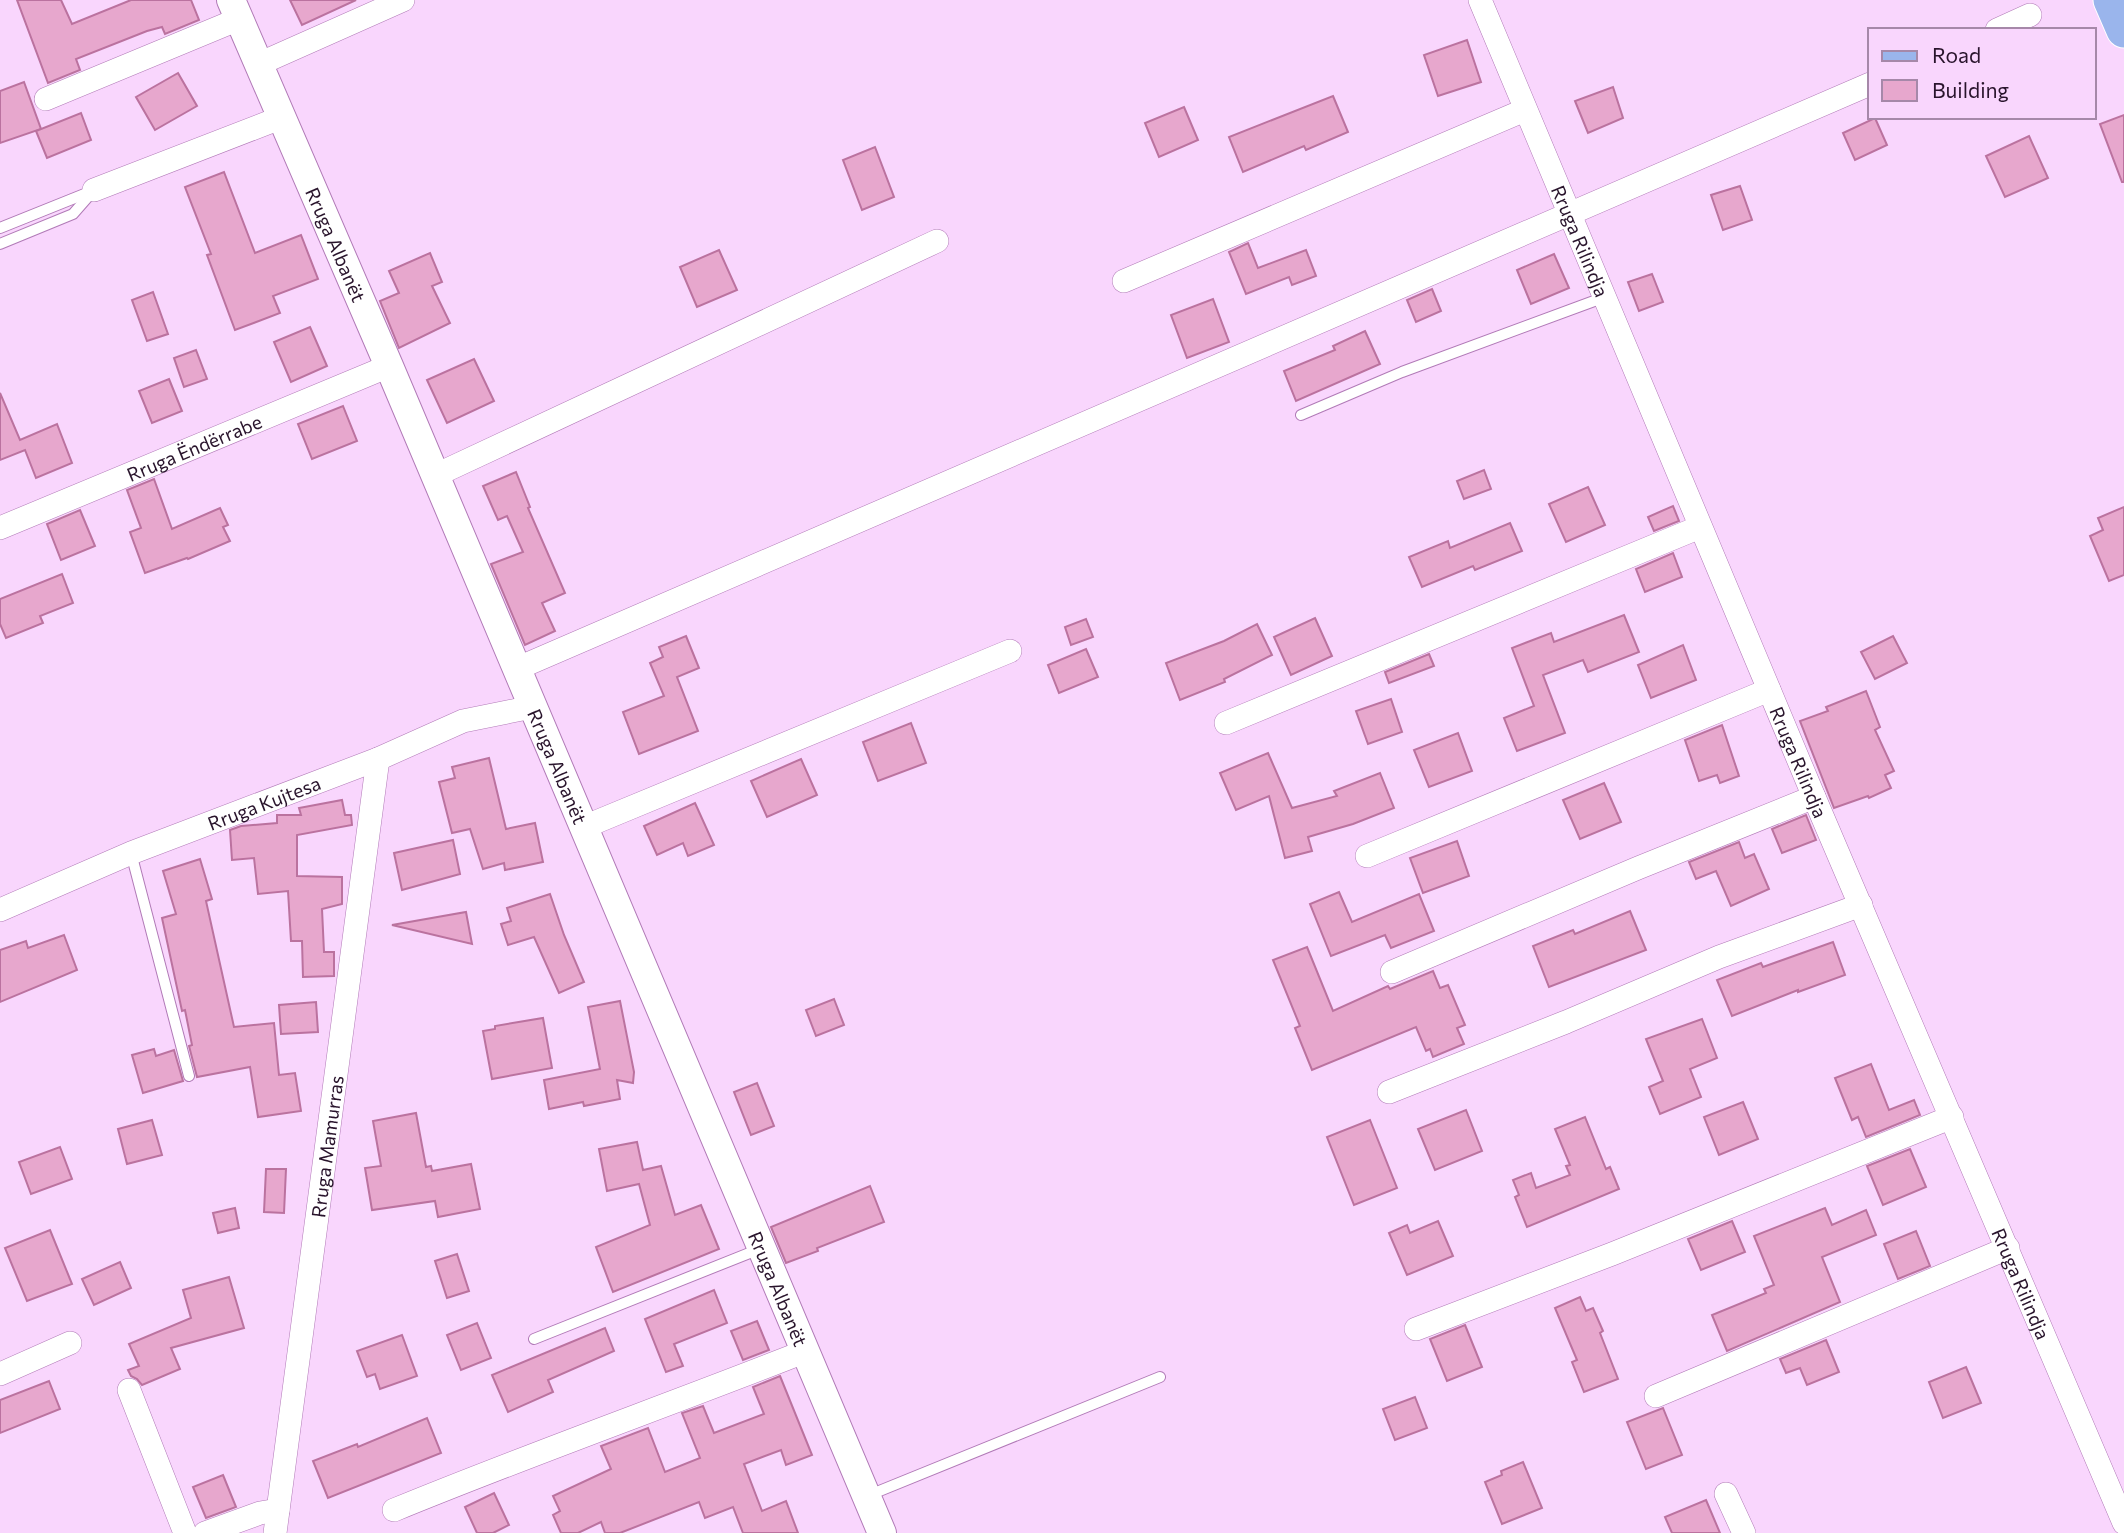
<svg xmlns="http://www.w3.org/2000/svg" width="2124" height="1533" viewBox="0 0 2124 1533" font-family="Commissioner,sans-serif">
	<style>
		.building { fill: #e7a7cd; stroke: #bb729f; stroke-width: 2 }
		.lines { fill: none; stroke-linecap: round; stroke-linejoin: round }
		.service-casing { stroke: #b17ab7; stroke-width: 12 }
		.minor-casing { stroke: #b17ab7; stroke-width: 24 }
		.tertiary-casing { stroke: #b17ab7; stroke-width: 30 }
		.primary-casing { stroke: #fff; stroke-width: 37 }
		.service { stroke: #fff; stroke-width: 10 }
		.minor { stroke: #fff; stroke-width: 23 }
		.tertiary { stroke: #fff; stroke-width: 28 }
		.primary { stroke: #9ab5ec; stroke-width: 35 }
		.labels { text-anchor: middle; dominant-baseline: central; stroke-width: 6; stroke-linejoin: round; paint-order: stroke }
		.street-label { font-size: 19px; fill: #29142c; stroke: #f9d6fd }
	</style>
	<rect width="100%" height="100%" fill="#f9d6fd"/>
	<g class="building">
		<path d="M17,0H61L72,24L131,0H191L199,20L165,34L162,27L147,31L76,59L80,70L48,83Z"/>
		<path d="M290,0H356L302,25Z"/>
		<path d="M1467,40L1481,82L1438,96L1424,55Z"/>
		<path d="M178,73L197,106L155,130L136,97Z"/>
		<path d="M24,82L41,129L0,143V91Z"/>
		<path d="M1613,87L1623,118L1588,133L1575,101Z"/>
		<path d="M1333,96L1348,132L1306,150L1304,146L1243,172L1229,137Z"/>
		<path d="M1184,107L1198,140L1159,157L1145,123Z"/>
		<path d="M81,113L91,140L47,158L36,131Z"/>
		<path d="M2124,115V182H2122L2100,124Z"/>
		<path d="M1875,118L1887,145L1855,160L1843,133Z"/>
		<path d="M2029,136L2048,178L2005,197L1986,156Z"/>
		<path d="M875,147L894,197L862,210L843,160Z"/>
		<path d="M224,172L255,253L301,235L318,279L273,296L280,313L235,330L207,255L211,254L185,187Z"/>
		<path d="M1740,186L1752,220L1723,230L1711,195Z"/>
		<path d="M1248,243L1258,268L1306,250L1316,276L1292,285L1289,277L1246,294L1229,252Z"/>
		<path d="M719,250L737,290L697,307L680,267Z"/>
		<path d="M430,253L442,282L432,286L450,323L399,348L380,301L399,293L389,271Z"/>
		<path d="M1554,254L1569,288L1531,304L1517,270Z"/>
		<path d="M1652,274L1663,302L1639,311L1628,282Z"/>
		<path d="M1432,289L1441,311L1416,322L1407,300Z"/>
		<path d="M153,292L168,334L147,341L132,300Z"/>
		<path d="M1213,299L1229,342L1187,358L1171,315Z"/>
		<path d="M310,327L327,366L291,382L274,342Z"/>
		<path d="M1365,331L1380,364L1296,401L1284,371L1335,350L1333,346Z"/>
		<path d="M196,350L207,379L184,387L174,358Z"/>
		<path d="M474,359L494,401L447,423L427,380Z"/>
		<path d="M169,379L182,411L152,423L139,391Z"/>
		<path d="M0,393L20,440L57,424L72,463L36,478L25,450L0,460Z"/>
		<path d="M343,406L357,441L312,459L298,424Z"/>
		<path d="M1484,470L1491,489L1464,499L1457,481Z"/>
		<path d="M516,472L530,507L528,508L565,593L542,603L555,631L525,645L491,564L523,552L507,516L498,520L483,486Z"/>
		<path d="M154,479L172,529L220,508L228,525L223,527L230,541L188,559L187,558L145,573L130,532L141,528L127,490Z"/>
		<path d="M1588,487L1605,525L1566,542L1549,504Z"/>
		<path d="M1673,506L1679,521L1654,531L1648,517Z"/>
		<path d="M2124,507V575L2109,581L2090,536L2103,530L2098,518Z"/>
		<path d="M80,510L95,546L61,560L47,524Z"/>
		<path d="M1510,523L1522,551L1475,570L1473,566L1422,587L1409,557L1448,541L1450,548Z"/>
		<path d="M1673,553L1682,577L1645,592L1636,569Z"/>
		<path d="M62,574L73,603L40,616L43,623L6,638L0,624V599Z"/>
		<path d="M1624,615L1639,652L1588,672L1583,660L1543,675L1565,733L1517,751L1504,718L1534,706L1512,648L1551,633L1554,642Z"/>
		<path d="M1315,618L1332,656L1291,675L1274,637Z"/>
		<path d="M1086,619L1093,637L1071,645L1065,627Z"/>
		<path d="M1257,624L1272,655L1224,679L1225,682L1180,700L1166,663L1224,641Z"/>
		<path d="M686,636L699,668L677,677L698,731L639,754L623,712L664,696L650,663L663,657L659,647Z"/>
		<path d="M1893,636L1907,663L1875,679L1861,652Z"/>
		<path d="M1683,645L1696,680L1651,698L1638,665Z"/>
		<path d="M1086,649L1098,677L1059,693L1048,665Z"/>
		<path d="M1429,654L1434,666L1389,683L1385,672Z"/>
		<path d="M1866,691L1880,727L1875,730L1894,771L1885,775L1891,788L1869,798L1868,796L1834,808L1800,721L1828,711L1826,707Z"/>
		<path d="M1391,699L1402,732L1368,744L1356,711Z"/>
		<path d="M911,723L926,763L878,781L863,742Z"/>
		<path d="M1722,725L1739,776L1720,783L1717,775L1699,781L1685,740Z"/>
		<path d="M1458,733L1472,771L1429,787L1414,750Z"/>
		<path d="M1268,753L1292,808L1337,796L1334,791L1380,773L1394,808L1353,824L1308,837L1312,851L1285,858L1269,796L1236,810L1220,773Z"/>
		<path d="M489,758L506,829L535,823L543,862L505,870L504,863L483,869L470,829L452,833L439,782L455,778L452,767Z"/>
		<path d="M801,759L817,795L767,817L751,781Z"/>
		<path d="M1604,783L1621,822L1580,839L1563,800Z"/>
		<path d="M342,800L345,815H351L352,825L297,835V876L342,877V904L322,909L324,952H334V976L303,977L302,941H291L288,891L258,894L254,858L232,860L230,830L241,826L277,823V815H301L299,808Z"/>
		<path d="M695,803L714,845L688,856L683,843L657,855L644,826Z"/>
		<path d="M1806,815L1816,840L1782,853L1772,829Z"/>
		<path d="M453,840L460,874L402,890L394,853Z"/>
		<path d="M1457,841L1469,876L1423,893L1410,858Z"/>
		<path d="M1739,842L1745,858L1754,854L1769,889L1731,906L1716,871L1696,879L1689,862Z"/>
		<path d="M200,859L212,899L206,901L234,1027L274,1023L279,1075L295,1073L301,1111L258,1117L250,1067L197,1077L189,1046L192,1045L185,1010L182,1011L162,918L176,914L163,871Z"/>
		<path d="M1339,892L1352,922L1419,894L1434,931L1391,948L1385,935L1331,956L1310,904Z"/>
		<path d="M550,894L564,935L584,982L559,993L534,937L508,945L501,924L511,921L507,908Z"/>
		<path d="M1630,911L1646,950L1549,987L1533,946L1573,930L1575,934Z"/>
		<path d="M466,912L472,944L392,925Z"/>
		<path d="M64,935L77,970L0,1002V950L26,941L28,948Z"/>
		<path d="M1833,942L1845,975L1798,992V990L1732,1016L1717,980L1761,963L1763,967Z"/>
		<path d="M1307,947L1333,1011L1388,986L1390,989L1433,971L1440,988L1448,985L1465,1025L1457,1028L1464,1044L1433,1057L1430,1049L1426,1051L1416,1027L1312,1070L1295,1028L1300,1026L1273,960Z"/>
		<path d="M834,999L844,1025L816,1036L806,1010Z"/>
		<path d="M620,1001L634,1072L633,1083L617,1080L620,1099L584,1106L583,1102L549,1109L544,1080L600,1069L588,1007Z"/>
		<path d="M316,1002L318,1032L281,1034L279,1005Z"/>
		<path d="M543,1018L552,1068L492,1079L483,1031L495,1029V1026Z"/>
		<path d="M1702,1019L1717,1058L1690,1069L1701,1097L1660,1114L1649,1087L1663,1081L1646,1039Z"/>
		<path d="M154,1049L156,1056L174,1050L183,1081L143,1093L132,1055Z"/>
		<path d="M1871,1064L1889,1110L1914,1100L1920,1115L1866,1137L1858,1117L1852,1120L1835,1078Z"/>
		<path d="M757,1083L774,1126L751,1135L734,1092Z"/>
		<path d="M1743,1102L1758,1139L1719,1155L1704,1117Z"/>
		<path d="M1466,1110L1482,1151L1435,1170L1418,1129Z"/>
		<path d="M416,1113L426,1167L431,1166L432,1171L471,1164L480,1209L438,1217L435,1201L372,1210L365,1168L381,1166L373,1121Z"/>
		<path d="M1585,1117L1606,1169L1610,1167L1619,1189L1527,1227L1515,1197L1519,1195L1513,1180L1531,1173L1536,1188L1570,1175L1566,1166L1570,1165L1555,1129Z"/>
		<path d="M152,1120L162,1155L127,1164L118,1129Z"/>
		<path d="M1370,1120L1397,1188L1354,1205L1327,1137Z"/>
		<path d="M637,1142L643,1170L661,1166L675,1215L701,1205L719,1249L613,1292L596,1247L650,1225L639,1184L607,1191L599,1149Z"/>
		<path d="M60,1147L72,1179L31,1194L19,1162Z"/>
		<path d="M1910,1149L1926,1187L1883,1205L1867,1166Z"/>
		<path d="M266,1169H286L284,1213L264,1212Z"/>
		<path d="M870,1186L884,1222L817,1248L818,1251L786,1263L771,1227Z"/>
		<path d="M235,1208L239,1228L218,1233L213,1213Z"/>
		<path d="M1825,1208L1832,1225L1866,1210L1876,1235L1822,1257L1840,1302L1727,1351L1712,1315L1766,1293L1764,1289L1774,1285L1754,1236Z"/>
		<path d="M1438,1221L1453,1256L1407,1275L1389,1233L1407,1225L1410,1233Z"/>
		<path d="M1732,1221L1745,1252L1701,1270L1688,1239Z"/>
		<path d="M50,1230L72,1284L27,1301L5,1248Z"/>
		<path d="M1916,1231L1930,1266L1898,1279L1884,1244Z"/>
		<path d="M457,1254L469,1291L447,1298L435,1261Z"/>
		<path d="M120,1262L131,1288L94,1305L82,1279Z"/>
		<path d="M229,1277L244,1328L171,1348L180,1369L142,1385L137,1379L131,1376L128,1370L139,1366L129,1344L191,1318L183,1290Z"/>
		<path d="M714,1290L727,1323L674,1344L683,1366L666,1372L645,1319Z"/>
		<path d="M1580,1297L1586,1311L1593,1308L1603,1331L1600,1333L1618,1379L1584,1392L1572,1362L1577,1360L1555,1308Z"/>
		<path d="M757,1321L769,1350L743,1360L731,1331Z"/>
		<path d="M477,1323L491,1358L461,1370L447,1335Z"/>
		<path d="M1465,1325L1482,1367L1447,1381L1430,1339Z"/>
		<path d="M605,1328L614,1351L548,1380L553,1392L508,1412L492,1375Z"/>
		<path d="M402,1335L417,1376L380,1389L375,1374L367,1377L357,1351Z"/>
		<path d="M1826,1340L1839,1372L1807,1385L1800,1368L1786,1373L1780,1359Z"/>
		<path d="M1966,1367L1981,1403L1943,1418L1929,1382Z"/>
		<path d="M780,1376L812,1455L786,1465L781,1450L744,1464L762,1511L786,1501L798,1533H743L733,1507L705,1518L699,1502L620,1533H605L601,1522L578,1533H561L553,1515L560,1511L553,1496L611,1469L601,1446L648,1428L665,1472L700,1458L682,1413L703,1406L714,1433L764,1414L753,1387Z"/>
		<path d="M49,1381L60,1409L0,1433V1400Z"/>
		<path d="M1415,1397L1427,1428L1395,1440L1383,1409Z"/>
		<path d="M1663,1408L1682,1455L1646,1469L1627,1422Z"/>
		<path d="M427,1418L441,1453L328,1498L313,1461L357,1444L358,1447Z"/>
		<path d="M1523,1462L1542,1508L1502,1524L1485,1482L1502,1475L1501,1471Z"/>
		<path d="M223,1475L236,1507L206,1518L193,1487Z"/>
		<path d="M494,1493L509,1525L493,1533H477L465,1507Z"/>
		<path d="M1706,1500L1720,1533H1672L1665,1517Z"/>
	</g>
	<g class="lines">
		<g class="service-casing">
			<g id="service">
				<path d="M0,228L92,191"/>
				<path d="M0,244L73,214L94,190"/>
				<path d="M1301,415L1402,372L1605,297"/>
				<path d="M131,853L189,1076"/>
				<path d="M534,1339L762,1248"/>
				<path d="M867,1496L1160,1377"/>
			</g>
		</g>
		<g class="minor-casing">
			<g id="minor">
				<path id="s1" d="M1480,0L1814,797L2124,1523"/>
				<path d="M1997,30L2030,15"/>
				<path d="M259,64L403,0"/>
				<path d="M46,99L239,19"/>
				<path d="M94,190L280,118"/>
				<path d="M1124,281L1525,110"/>
				<path d="M434,476L937,241"/>
				<path id="s2" d="M0,528L389,366"/>
				<path d="M516,669L1870,84"/>
				<path d="M1226,723L1700,527"/>
				<path d="M584,827L1010,651"/>
				<path d="M1367,856L1769,690"/>
				<path id="s3" d="M0,910L131,853L378,759L463,721L532,707"/>
				<path d="M1392,972L1638,868L1814,797"/>
				<path d="M1389,1092L1566,1022L1719,957L1861,905"/>
				<path d="M1416,1329L1612,1254L1952,1117"/>
				<path d="M0,1374L70,1343"/>
				<path d="M129,1390L185,1533"/>
				<path d="M1656,1396L2008,1248"/>
				<path d="M1726,1494L1744,1533"/>
				<path d="M394,1510C530,1454 669,1405 806,1351"/>
				<path d="M205,1533L260,1513L278,1510"/>
				<path id="s4" d="M275,1533L378,759"/>
			</g>
		</g>
		<g class="tertiary-casing">
			<g id="tertiary">
				<path id="s5" d="M231,0L389,366L882,1533"/>
			</g>
		</g>
		<g class="primary-casing">
			<path id="primary" d="M2111,0L2124,30"/>
		</g>
		<use href="#service" class="service"/>
		<use href="#minor" class="minor"/>
		<use href="#tertiary" class="tertiary"/>
		<use href="#primary" class="primary"/>
	</g>
	<g class="labels">
		<g class="street-label">
			<text stroke="none"><textPath href="#s1" startOffset="261">Rruga Rilindja</textPath></text>
			<text stroke="none"><textPath href="#s5" startOffset="266">Rruga Albanët</textPath></text>
			<text stroke="none"><textPath href="#s2" startOffset="210">Rruga Ëndërrabe</textPath></text>
			<text stroke="none"><textPath href="#s1" startOffset="826">Rruga Rilindja</textPath></text>
			<text stroke="none"><textPath href="#s5" startOffset="833">Rruga Albanët</textPath></text>
			<text stroke="none"><textPath href="#s3" startOffset="285">Rruga Kujtesa</textPath></text>
			<text stroke="none"><textPath href="#s4" startOffset="390">Rruga Mamurras</textPath></text>
			<text stroke="none"><textPath href="#s1" startOffset="1393">Rruga Rilindja</textPath></text>
			<text stroke="none"><textPath href="#s5" startOffset="1400">Rruga Albanët</textPath></text>
		</g>
	</g>
	<rect x="1868" y="28" width="228" height="91" fill="#f9d6fd" stroke="#a688a9" stroke-width="2"/>
	<rect x="1882" y="51" width="35" height="10" fill="#9ab5ec" stroke="#a688a9" stroke-width="2"/>
	<text x="1932" y="63" font-size="21" fill="#29142c">Road</text>
	<rect x="1882" y="80" width="35" height="21" fill="#e7a7cd" stroke="#a688a9" stroke-width="2"/>
	<text x="1932" y="98" font-size="21" fill="#29142c">Building</text>
</svg>
